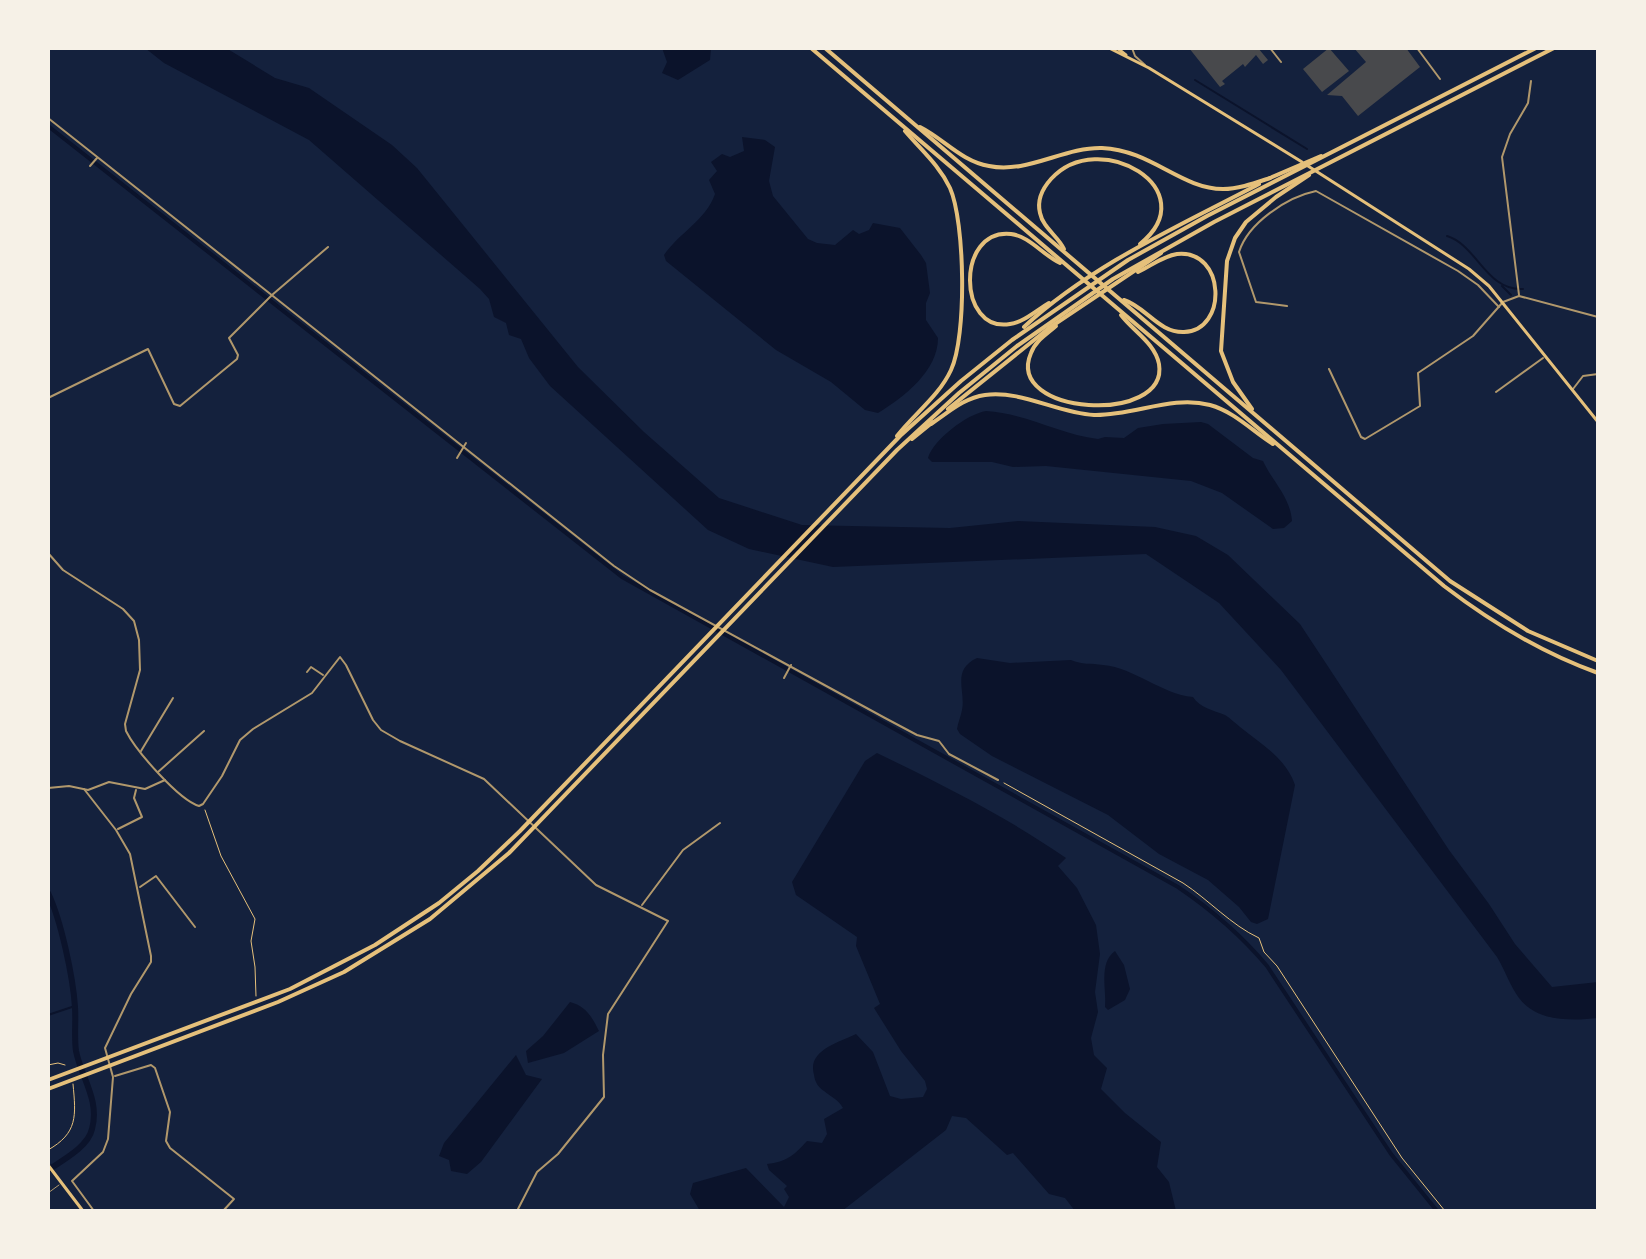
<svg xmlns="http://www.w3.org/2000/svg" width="1646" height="1259" viewBox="0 0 1646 1259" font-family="Merriweather,serif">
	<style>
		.water { fill: #0b132b }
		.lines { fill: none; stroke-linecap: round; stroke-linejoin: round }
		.stream { stroke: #0b132b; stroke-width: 2 }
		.canal { stroke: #0b132b; stroke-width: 4 }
		.river { stroke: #0b132b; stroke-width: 6 }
		.building { fill: #48494c }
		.path { stroke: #e5c07b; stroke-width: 1 }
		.service { stroke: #b1986c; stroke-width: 1 }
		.minor { stroke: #b1986c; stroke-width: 2 }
		.primary { stroke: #e5c07b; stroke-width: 3 }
		.motorway { stroke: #e5c07b; stroke-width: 4 }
	</style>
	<rect width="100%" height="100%" fill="#14213d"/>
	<g class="water">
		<path d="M145,48H226L275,78L309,88L392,145L417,168L578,367L644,432L719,498L802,525L950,528L1018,521L1155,527L1196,536L1228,555L1300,624L1449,850L1489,904L1515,944L1552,987L1598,982V1018C1572,1021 1537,1022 1519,998C1510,986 1505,970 1497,957L1281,670L1219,603L1146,554L833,567L749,549L708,530L550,386L529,358L521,339L509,335L506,323L494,317L489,299L480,289L309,140L164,63Z"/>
		<path d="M662,48H711L710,60L678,80L662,73L667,62Z"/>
		<path d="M742,137L765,140L775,147L769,181L773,196L808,239L817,243L835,245L853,230L859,234L869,230L873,223L900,228L921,255L926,263L930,293L926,303V320L938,338C938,371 904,397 878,413L865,410L831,382L776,350L666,261L664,255C679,233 706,220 715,194L709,180L717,171L711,162L722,154L730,157L744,151Z"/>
		<path d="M986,411C1025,413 1059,434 1098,439L1105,437L1124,438L1138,428L1163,424L1201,422L1208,424L1253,458L1263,461C1272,481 1290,496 1292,521L1284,528L1273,529L1222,493L1191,481L1046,466L1013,467L992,462H932L928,458C933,440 967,414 986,411Z"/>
		<path d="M977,658L1010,663L1071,660C1082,665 1091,663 1103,665C1135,668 1161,694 1193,697C1200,708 1213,710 1225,715C1230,718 1235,723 1240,727C1261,744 1286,758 1295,785L1268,919L1257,924L1251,922L1239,907L1208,880L1159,854L1108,815L992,756L960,734L957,729C958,722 961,716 962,710C966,691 951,670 977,658Z"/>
		<path d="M877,753C941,784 1007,817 1066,858L1058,866L1077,888L1096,925L1100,954L1095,992L1098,1012L1091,1038L1094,1055L1107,1068L1101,1089L1125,1113L1161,1142L1157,1167L1169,1182L1176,1211H1075L1065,1198L1049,1194L1013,1153L1007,1155L966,1118L952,1116L946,1130L842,1211H700L690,1194L693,1183L746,1168L784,1207L789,1197L784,1189L787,1186L769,1170L767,1164C787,1162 794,1155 807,1141L822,1143L827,1134L824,1119L843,1108C838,1099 832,1098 824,1091C818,1087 815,1082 814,1075C807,1050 838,1043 856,1034L873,1052L890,1096L901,1099L923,1097L927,1089L925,1081L901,1051L874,1008L880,1004L856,946L857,937L796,895L792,882L865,761Z"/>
		<path d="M1115,951L1124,965L1130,989L1125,1000L1108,1010L1105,1007C1107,991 1098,963 1115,951Z"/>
		<path d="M570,1002C586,1006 592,1017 599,1031L564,1053L528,1063L526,1051L543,1036Z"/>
		<path d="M516,1055L526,1075L542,1079L481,1162L467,1174L451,1171L449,1160L439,1156L444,1143Z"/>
	</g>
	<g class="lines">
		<g class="stream">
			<path d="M1195,80L1307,149"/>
			<path d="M1447,236C1477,245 1486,291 1523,289"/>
			<path d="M1502,286L1511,295"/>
			<path d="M48,1015L75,1006"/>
		</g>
		<path class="canal" d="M48,126L622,577L1178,887C1212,910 1241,935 1267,966L1391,1154L1437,1211"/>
		<path class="river" d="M48,893C61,920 73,977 75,1007C76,1022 74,1037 76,1051C81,1077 100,1100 92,1129C88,1147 63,1160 48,1170"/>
	</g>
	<g class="building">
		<path d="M1189,48H1258L1268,60L1263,64L1256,55L1245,67L1243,64L1222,81L1225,84L1220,87Z"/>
		<path d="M1329,48L1349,71L1322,92L1303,69Z"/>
		<path d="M1354,48H1406L1420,67L1358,116L1342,96L1327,95L1366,62Z"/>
	</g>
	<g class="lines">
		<g class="path">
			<path d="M1004,783L1183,883C1209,900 1231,925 1259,938L1264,952L1277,966L1402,1158L1445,1211"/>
			<path d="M205,810L221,856L255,919L251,941L255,967L256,996"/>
			<path d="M48,1065L58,1063L65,1065"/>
			<path d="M48,1150C78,1133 76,1116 73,1084"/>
		</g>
		<path class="service" d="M48,1193L59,1185"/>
		<g class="minor">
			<path d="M1132,48L1135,56L1145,65"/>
			<path d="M1270,48L1281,62"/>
			<path d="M1417,48L1440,79"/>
			<path d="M48,118L614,566L650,590L885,718L917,735L939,741L949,754L998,780"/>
			<path d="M90,166L97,158"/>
			<path d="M1519,295L1502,157L1510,134L1528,103L1531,81"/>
			<path d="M1287,306L1256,302L1239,252C1248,223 1287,197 1316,191L1458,271L1478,285L1499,307"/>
			<path d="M1329,369L1361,437L1365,439L1420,406L1418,373L1473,336L1503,302L1519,296L1598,317"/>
			<path d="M1573,389L1583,376L1598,374"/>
			<path d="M1496,392L1543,358"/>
			<path d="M48,398L148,349L174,404L180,406L237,359L238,355L229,338L272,295L328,247"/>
			<path d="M457,458L466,443"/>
			<path d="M48,553L63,570L123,609L134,621L139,640L140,670L125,724L126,731C136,751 179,800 199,806L203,804L222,776L240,740L253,729L312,693L340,657L346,665L373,720L381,730L400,741L484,779L596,885L668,921L608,1014L603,1055L604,1097L558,1154L537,1172L517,1211"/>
			<path d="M307,672L311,667L323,675"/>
			<path d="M784,678L791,665"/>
			<path d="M141,751L173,698"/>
			<path d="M158,772L204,731"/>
			<path d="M48,788L69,786L88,790L109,782L145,789L165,780"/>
			<path d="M84,789L116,830L130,854L151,956V962L131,994L105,1048L113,1077L108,1139L103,1152L72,1181L94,1211"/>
			<path d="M118,829L142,817L134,798L136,790"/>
			<path d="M140,887L156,876L195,927"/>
			<path d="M642,905L683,850L720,823"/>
			<path d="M115,1076L151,1065L155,1068L170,1112L166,1141L170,1148L234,1199L223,1211"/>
		</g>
		<g class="primary">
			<path d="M1109,48L1149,68L1302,162"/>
			<path d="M1117,48L1126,55"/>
			<path d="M1308,166L1469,269L1489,286L1598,422"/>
			<path d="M48,1165L83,1211"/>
		</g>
		<g class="motorway">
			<path d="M811,48L1444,586C1491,622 1542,653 1598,673"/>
			<path d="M825,48L1450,581L1528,631L1598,661"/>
			<path d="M920,127C944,139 961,161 989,166C1027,174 1064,147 1102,148C1151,150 1181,189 1223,189C1239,189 1255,183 1270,178"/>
			<path d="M1270,178L1321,156"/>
			<path d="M1064,249C1058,236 1043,228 1040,213C1037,201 1042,189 1051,179C1099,126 1207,190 1140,244"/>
			<path d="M1124,300C1146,307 1159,333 1184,332C1228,331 1226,249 1177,254C1163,256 1151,266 1138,272"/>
			<path d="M1049,303C1037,310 1024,322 1010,324C957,333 956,228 1011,234C1029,236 1043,255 1060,263"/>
			<path d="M1056,326C1047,334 1035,341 1031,353C1004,416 1169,425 1159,364C1155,343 1133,331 1121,315"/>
			<path d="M1024,327C1091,265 1179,226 1259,184"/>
			<path d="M948,409L1049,328L1161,253"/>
			<path d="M1252,409L1233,382L1221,351L1227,261L1235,238L1246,222L1276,197L1309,175"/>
			<path d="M931,424C949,412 964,398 985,395C1022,390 1057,413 1094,415C1134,416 1171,395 1210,405C1235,412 1252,431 1273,444"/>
			<path d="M897,436C915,413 939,396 951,370C967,336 965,222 950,188C939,165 921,150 905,131"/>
			<path d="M912,439L933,422"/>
			<path d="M48,1080L290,989L375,945L439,903L478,871L520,831L900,436L961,381L1012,340L1128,260L1207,216L1536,48"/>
			<path d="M48,1089L278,1002L344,972L430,919L509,853L897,450L959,393L1017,346L1113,279L1214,222L1554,48"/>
		</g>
	</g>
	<rect width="1646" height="1259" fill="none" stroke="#f6f1e7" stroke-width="100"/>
</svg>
